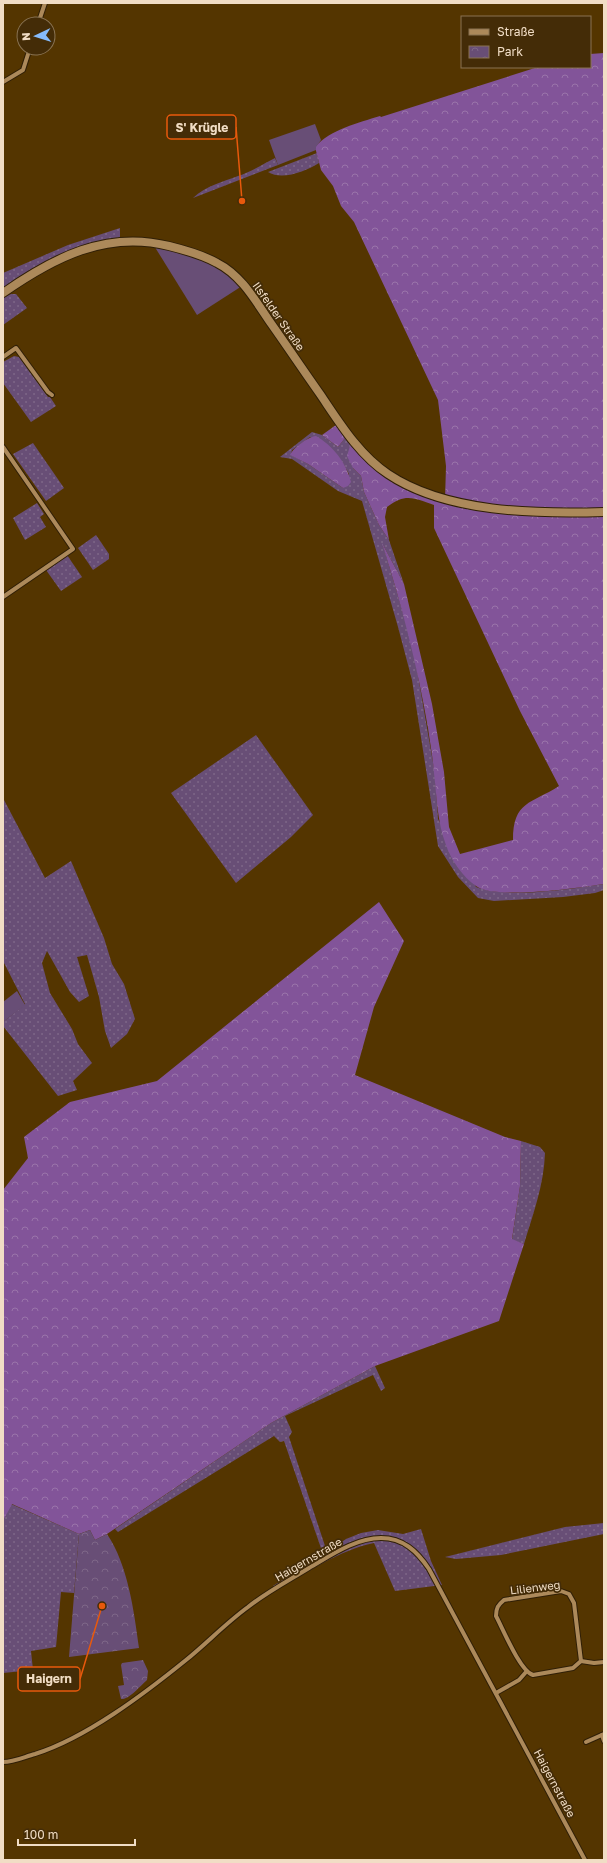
<svg xmlns="http://www.w3.org/2000/svg" width="607" height="1863" viewBox="0 0 607 1863" font-family="'Golos Text',sans-serif">
	<style>
		.grass { fill: url(#grass-dots); fill-rule: evenodd }
		.forest { fill: url(#forest-crowns) }
		.park { fill: url(#park-crowns) }
		.garden { fill: #684e76 }
		.lines { fill: none; stroke-linecap: round; stroke-linejoin: round }
		.street-casing { stroke: #301f06; stroke-width: 6 }
		.secondary-casing { stroke: #301f06; stroke-width: 10 }
		.street { stroke: #ac895a; stroke-width: 4 }
		.secondary { stroke: #ac895a; stroke-width: 8 }
		.labels { text-anchor: middle; dominant-baseline: central; stroke-width: 3.5; stroke-linejoin: round; paint-order: stroke }
		.street-label { font-size: 11px; fill: #f1ddc5; stroke: #442c07 }
		.leader { fill: none; stroke: #e8590c; stroke-width: 1.5 }
		.callout-dot { fill: #e8590c; stroke: #442c07; stroke-width: 1.5 }
		.callout { fill: #442c07; stroke: #e8590c; stroke-width: 1.5 }
		.callout-label { font-size: 12px; text-anchor: middle; font-weight: bold; fill: #f1ddc5 }
	</style>
	<defs>
		<pattern id="grass-dots" width="8" height="8" patternUnits="userSpaceOnUse"><rect width="8" height="8" fill="#684e76"/><path d="M2 2h.1M6 6h.1" fill="none" stroke="#7e6788" stroke-width="1.8" stroke-linecap="round"/></pattern>
		<pattern id="forest-crowns" width="20" height="18" patternUnits="userSpaceOnUse"><rect width="20" height="18" fill="#825499"/><path d="M2 6a3 3 0 1 1 6 0M12 15a3 3 0 1 1 6 0" fill="none" stroke="#9a74aa"/></pattern>
		<pattern id="park-crowns" width="20" height="18" patternUnits="userSpaceOnUse"><rect width="20" height="18" fill="#684e76"/><path d="M2 6a3 3 0 1 1 6 0M12 15a3 3 0 1 1 6 0" fill="none" stroke="#7e6788"/></pattern>
	</defs>
	<rect width="100%" height="100%" fill="#543500"/>
	<g class="grass">
		<path d="M317,153L319,163C306,171 282,181 268,172Z"/>
		<path d="M275,158L278,165L193,198C206,186 222,182 238,176C251,172 263,164 275,158Z"/>
		<path d="M120,228V239L83,247L3,290V273L68,245Z"/>
		<path d="M247,285L352,438L408,489L389,480L377,467L353,468L361,476L364,492L379,525L389,540L404,584L383,545L413,647L435,774L438,819L476,887C507,899 570,889 604,884V890L595,893L563,897L494,901L478,898L458,877L438,846L412,680L398,627L362,501L338,491L292,459L280,457L312,432L322,435L338,447L345,438ZM310,437C330,450 338,452 349,474L343,488L308,464L291,455L292,450Z"/>
		<path d="M11,294H16L27,308L3,325V298Z"/>
		<path d="M14,356L19,357L48,397H50L56,406L31,422L3,383V362Z"/>
		<path d="M33,443L64,488L46,501L13,454Z"/>
		<path d="M37,503L44,514L40,517L46,527L25,540L13,518Z"/>
		<path d="M96,535L109,554V559L93,570L78,548Z"/>
		<path d="M67,555L82,577L61,591L46,570Z"/>
		<path d="M256,735L313,815L291,837L236,883L171,793Z"/>
		<path d="M3,798L45,878L71,861L104,938L112,964L124,984L135,1019L127,1034L111,1048L105,1031L99,997L87,955L77,957L89,996L79,1002L70,992L47,951L42,963L50,993L72,1029L78,1044L92,1063L73,1081L77,1090L58,1096L3,1026V1022L25,1004L3,961Z"/>
		<path d="M521,1141L540,1147L545,1153C544,1185 533,1214 524,1244L512,1240L520,1186Z"/>
		<path d="M375,1366L385,1388L381,1391L373,1375L285,1416L292,1432L289,1437L327,1552L346,1539L361,1533L378,1530L403,1534L421,1529L431,1561L442,1585L395,1591L374,1543C339,1550 307,1573 276,1590L273,1586L323,1554L284,1441L280,1442L274,1436L118,1532L115,1529L271,1423Z"/>
		<path d="M11,1504L79,1534L74,1593L61,1592L56,1647L31,1651L33,1670L3,1673V1521Z"/>
		<path d="M604,1523V1534L501,1555L456,1559L445,1557L565,1527Z"/>
	</g>
	<g class="forest">
		<path d="M604,53V884C579,888 494,900 476,886C463,877 451,860 446,845C437,821 437,798 434,773C433,758 430,743 428,728C417,664 402,606 382,543L404,584L432,704L444,772L449,827L460,854L513,840C513,801 531,804 559,786L520,711L434,528V505C413,498 406,493 387,507L385,517L389,540L379,525L364,492L361,476L353,468L347,456L350,446L377,467L390,480L408,489L445,500L446,466L438,400L354,222L341,206L333,186L321,170L315,147C331,129 358,123 380,116L381,117L538,67H590V54Z"/>
		<path d="M336,425L345,438L338,447L322,435Z"/>
		<path d="M316,436C333,446 346,462 351,482L348,486L343,488L308,464L290,455C294,447 308,437 316,436Z"/>
		<path d="M379,902L404,941L374,1007L355,1075L505,1137L521,1141L520,1186L512,1239L524,1244L499,1321L375,1366L271,1423L107,1534L95,1540L90,1530L79,1534L12,1504L3,1521V1190L28,1158L24,1137L70,1102L157,1081Z"/>
	</g>
	<g class="park">
		<path d="M90,1530L95,1540L107,1534C128,1565 134,1611 139,1648L69,1657L79,1534Z"/>
		<path d="M143,1660L148,1671L147,1680C140,1686 129,1700 121,1699L118,1686L124,1685L121,1665L122,1663Z"/>
	</g>
	<g class="garden">
		<path d="M315,124L321,140L316,147V150L278,165L269,140Z"/>
		<path d="M153,244L185,251L217,265L242,286L197,315Z"/>
		<path d="M17,991L25,1005L3,1022V1002Z"/>
	</g>
	<g class="lines">
		<g class="street-casing">
			<g id="street">
				<path d="M38,24L45,3"/>
				<path d="M3,82L23,70L30,48"/>
				<path d="M3,357L16,348L48,392L52,395"/>
				<path d="M3,447L73,549L3,597"/>
				<path d="M561,1591L569,1594L574,1603L581,1661L573,1668L533,1675C520,1671 503,1629 496,1616C496,1608 498,1605 504,1600Z"/>
				<path d="M581,1661L594,1663L604,1662"/>
				<path d="M496,1693L519,1680L526,1672"/>
				<path d="M602,1735L604,1741"/>
				<path d="M586,1742L604,1734"/>
				<path d="M3,1762C14,1762 24,1757 35,1754C86,1738 144,1694 186,1660C207,1643 226,1623 248,1607C267,1592 288,1581 309,1568C330,1556 355,1538 381,1538C403,1538 417,1551 429,1569L585,1860"/>
			</g>
		</g>
		<g class="secondary-casing">
			<path id="secondary" d="M3,293C53,258 106,230 169,246C185,250 203,255 217,263C241,275 255,300 270,322C287,346 303,370 320,394C339,422 359,455 388,474C446,513 536,514 604,512"/>
		</g>
		<use href="#street" class="street"/>
		<use href="#secondary" class="secondary"/>
	</g>
	<g class="labels">
		<g class="street-label">
			<text transform="translate(279 316) rotate(55)">Ilsfelder Straße</text>
			<text transform="translate(308 1559) rotate(-30)">Haigernstraße</text>
			<text transform="translate(535 1587) rotate(-7)">Lilienweg</text>
			<text transform="translate(555 1783) rotate(62)">Haigernstraße</text>
		</g>
	</g>
	<path class="leader" d="M242 201L236 127M102 1606L80 1679"/>
	<g class="callout-dot">
		<circle cx="242" cy="201" r="4"/>
		<circle cx="102" cy="1606" r="4"/>
	</g>
	<g class="callout">
		<rect x="167" y="115" width="69" height="24" rx="4"/>
		<rect x="18" y="1667" width="62" height="24" rx="4"/>
	</g>
	<g class="callout-label">
		<text x="202" y="132">S' Krügle</text>
		<text x="49" y="1683">Haigern</text>
	</g>
	<rect width="607" height="1863" fill="none" stroke="#f1ddc5" stroke-width="8"/>
	<rect x="461" y="16" width="130" height="52" fill="#442c07" stroke="#897353"/>
	<rect x="469" y="29" width="20" height="6" fill="#ac895a" stroke="#897353"/>
	<text x="497" y="36" font-size="12" fill="#f1ddc5">Straße</text>
	<rect x="469" y="46" width="20" height="12" fill="url(#park-crowns)" stroke="#897353"/>
	<text x="497" y="56" font-size="12" fill="#f1ddc5">Park</text>
	<g transform="translate(36 36) rotate(266)"><circle r="19" fill="#442c07" stroke="#897353"/>
	<path d="M0-3L7 15L0 10L-7 15Z" fill="#86bbfb"/>
	<text y="-6" font-size="11" font-weight="bold" text-anchor="middle" fill="#f1ddc5">N</text>
	</g>
	<path d="M18 1839v6h117v-6" fill="none" stroke="#f1ddc5" stroke-width="2"/>
	<text x="24" y="1839" font-size="12" fill="#f1ddc5" stroke="#442c07" stroke-width="3" paint-order="stroke">100 m</text>
</svg>
